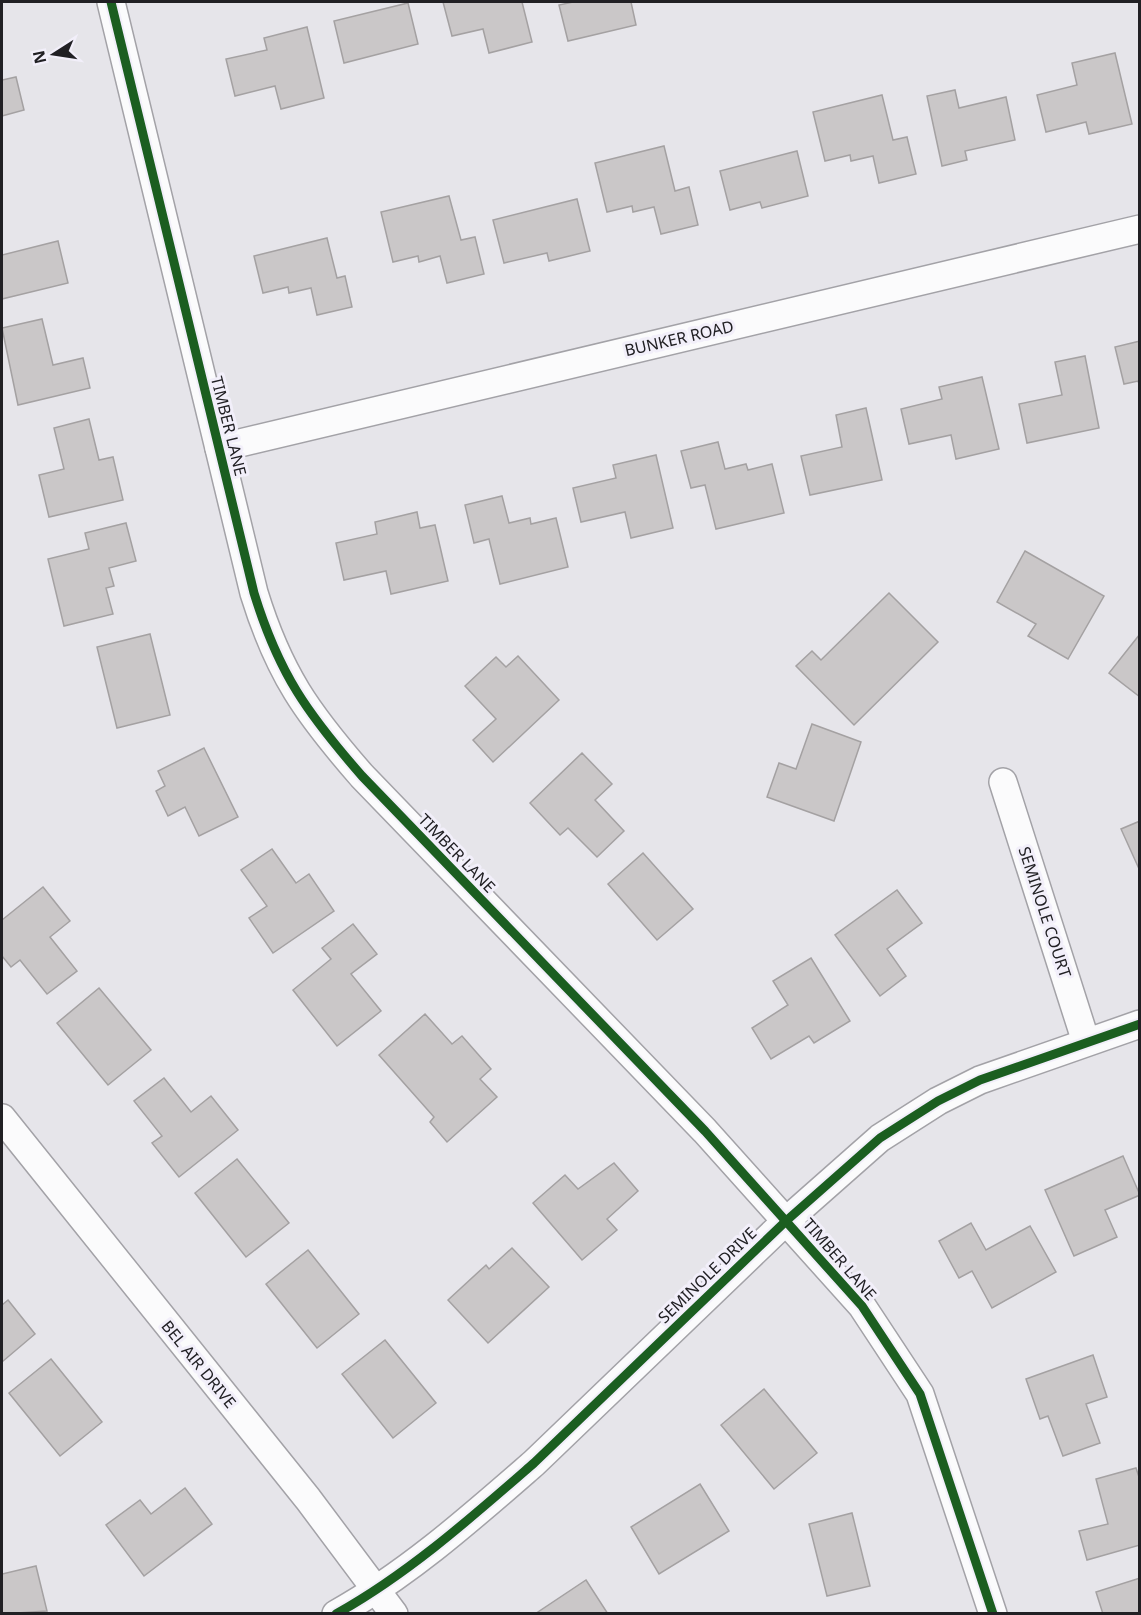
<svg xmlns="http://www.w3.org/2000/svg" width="1141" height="1615" viewBox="0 0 1141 1615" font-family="'Noto Sans',sans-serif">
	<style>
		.building { fill: #cac7c8; stroke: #a4a1a2; stroke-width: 1.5 }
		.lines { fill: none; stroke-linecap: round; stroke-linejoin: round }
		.street-casing { stroke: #a3a2a7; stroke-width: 30 }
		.street { stroke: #fbfbfc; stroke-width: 27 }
		.cycleway-casing { stroke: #f2effa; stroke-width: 13 }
		.cycleway { stroke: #1b5e20; stroke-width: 9 }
		.labels { text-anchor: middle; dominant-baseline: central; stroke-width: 6; stroke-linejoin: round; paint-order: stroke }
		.street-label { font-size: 16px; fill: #212024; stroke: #f2effa }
	</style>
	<rect width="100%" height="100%" fill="#e6e5ea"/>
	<g class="building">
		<path d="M443,2H522L532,42L489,53L483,29L452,36Z"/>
		<path d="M573,2H631L636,25L568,41L559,5Z"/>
		<path d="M408,3L418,44L344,63L334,21Z"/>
		<path d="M307,27L324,98L281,109L275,86L235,96L226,59L267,50L264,38Z"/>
		<path d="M1115,53L1132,124L1089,134L1086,122L1046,132L1037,95L1077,85L1072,63Z"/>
		<path d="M16,77L24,110L2,116V80Z"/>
		<path d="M955,90L959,108L1006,97L1015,140L965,151L967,160L942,166L927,96Z"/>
		<path d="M882,95L893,140L907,137L916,174L879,183L873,156L851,161L850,155L825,161L813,112Z"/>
		<path d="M664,146L675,191L689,187L698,225L661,234L654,207L633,212L632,206L607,212L595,163Z"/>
		<path d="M797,151L808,196L762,208L760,202L730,210L720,171Z"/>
		<path d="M449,196L461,240L475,237L484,274L447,283L440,256L419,262L418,256L393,262L381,212Z"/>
		<path d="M577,199L590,251L549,261L547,253L504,263L493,220Z"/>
		<path d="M327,238L337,278L345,276L352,307L317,315L311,288L289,293L288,287L263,293L254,256Z"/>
		<path d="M58,241L68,283L2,299V255Z"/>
		<path d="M42,319L53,365L83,358L90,388L18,405L2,328Z"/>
		<path d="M1140,341V387L1138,381L1124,384L1115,347Z"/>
		<path d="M1085,356L1099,428L1027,443L1019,404L1062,395L1055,362Z"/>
		<path d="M982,377L999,449L956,459L951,435L909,444L901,409L942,399L939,387Z"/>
		<path d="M866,408L882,480L810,495L801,456L842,447L836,415Z"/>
		<path d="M89,419L99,460L113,457L123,500L49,517L39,475L64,469L54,428Z"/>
		<path d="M718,442L725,469L746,464L748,470L772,464L784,513L716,529L705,485L691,488L681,451Z"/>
		<path d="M656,455L673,528L631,538L625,512L581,522L573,488L616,478L613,465Z"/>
		<path d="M502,496L509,523L530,518L531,524L556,518L568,567L500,584L489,539L474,543L465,505Z"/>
		<path d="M417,512L420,528L435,525L448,581L391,594L386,571L344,580L336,543L377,534L375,522Z"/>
		<path d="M126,523L136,561L109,568L114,586L106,588L113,614L64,626L48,559L89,549L85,533Z"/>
		<path d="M1025,551L1104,596L1068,659L1028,636L1036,624L997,602Z"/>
		<path d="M889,593L938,642L854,725L796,666L812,651L821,660Z"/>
		<path d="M150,634L170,715L117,728L97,647Z"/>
		<path d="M1140,634V697L1109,673Z"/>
		<path d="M518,656L559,700L493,762L473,740L496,719L465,686L496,657L506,667Z"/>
		<path d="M812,724L861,742L834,821L767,797L779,763L796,769Z"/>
		<path d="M204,748L238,817L199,836L185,807L168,816L156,791L165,786L158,771Z"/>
		<path d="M582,753L612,784L595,800L624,831L597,857L568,828L560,835L530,803Z"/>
		<path d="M1140,821V871L1121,829Z"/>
		<path d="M272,849L296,883L309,874L334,911L273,953L249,918L267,906L241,870Z"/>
		<path d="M643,853L693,909L657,940L608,884Z"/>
		<path d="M43,887L70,921L50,937L77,971L47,994L20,960L11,967L2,956V920Z"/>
		<path d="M897,890L922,923L887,949L906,976L880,996L835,935Z"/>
		<path d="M353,924L377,954L351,974L381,1011L337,1046L293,990L331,959L322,948Z"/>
		<path d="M811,958L850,1021L814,1043L809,1036L771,1059L752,1028L788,1005L773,981Z"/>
		<path d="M99,988L151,1050L108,1085L57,1023Z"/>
		<path d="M425,1014L452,1044L462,1036L491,1069L480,1079L497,1097L447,1142L430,1122L434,1117L379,1055Z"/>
		<path d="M164,1078L191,1112L211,1096L238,1130L179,1177L152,1143L162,1136L134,1101Z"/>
		<path d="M1123,1156L1140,1195L1105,1210L1117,1237L1074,1256L1045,1190Z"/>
		<path d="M237,1159L289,1223L246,1257L195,1193Z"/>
		<path d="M614,1163L638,1191L607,1219L617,1230L582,1260L533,1203L565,1175L578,1189Z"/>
		<path d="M971,1223L986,1250L1030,1226L1056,1272L992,1308L972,1271L959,1278L939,1241Z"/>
		<path d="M512,1248L549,1287L488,1343L448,1300L486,1265L489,1269Z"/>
		<path d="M308,1250L359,1314L317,1348L266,1284Z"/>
		<path d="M8,1300L35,1334L2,1362V1305Z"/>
		<path d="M385,1340L436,1403L393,1438L342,1374Z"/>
		<path d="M1093,1355L1107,1397L1086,1404L1100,1443L1063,1456L1048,1416L1040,1419L1026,1379Z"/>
		<path d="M51,1359L102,1422L60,1456L9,1393Z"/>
		<path d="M764,1389L817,1453L774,1489L721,1425Z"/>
		<path d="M1136,1468L1140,1480V1545L1087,1560L1079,1531L1108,1524L1096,1479Z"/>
		<path d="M700,1484L729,1531L659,1574L631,1527Z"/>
		<path d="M185,1488L212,1524L144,1576L106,1525L140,1500L151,1514Z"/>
		<path d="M852,1513L870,1586L827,1596L809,1524Z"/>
		<path d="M36,1566L47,1611L2,1614V1574Z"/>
		<path d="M1140,1578V1614H1103L1096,1592Z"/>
		<path d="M586,1580L608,1614H535Z"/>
	</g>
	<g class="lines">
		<g class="street-casing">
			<g id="street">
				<path d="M111,2L254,593C279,674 307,713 362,776L705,1131L862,1306L920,1394L993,1614"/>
				<path d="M219,448L1140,229"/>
				<path d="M1003,782L1086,1042"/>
				<path d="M2,1118L308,1499L394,1614"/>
				<path d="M336,1614C408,1574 472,1517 534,1463L786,1221L880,1138L938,1101L980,1080L1140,1024"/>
			</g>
		</g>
		<use href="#street" class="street"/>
		<g class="cycleway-casing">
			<g id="cycleway">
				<path d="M111,2L254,593C279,674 307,713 362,776L705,1131L862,1306L920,1394L993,1614"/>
				<path d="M336,1614C408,1574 472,1517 534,1463L786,1221L880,1138L938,1101L980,1080L1140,1024"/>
			</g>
		</g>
		<use href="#cycleway" class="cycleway"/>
	</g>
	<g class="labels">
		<g class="street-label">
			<text transform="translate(679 338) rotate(-13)">BUNKER ROAD</text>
			<text transform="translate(229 426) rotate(76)">TIMBER LANE</text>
			<text transform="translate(457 853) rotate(46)">TIMBER LANE</text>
			<text transform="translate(1045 912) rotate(72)">SEMINOLE COURT</text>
			<text transform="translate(840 1259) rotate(49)">TIMBER LANE</text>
			<text transform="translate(707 1275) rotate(-44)">SEMINOLE DRIVE</text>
			<text transform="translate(199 1364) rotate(51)">BEL AIR DRIVE</text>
		</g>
	</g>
	<rect width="1141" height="1615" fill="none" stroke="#212024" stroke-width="6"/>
	<g transform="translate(54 54) rotate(258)" stroke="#f2effa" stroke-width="4.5" paint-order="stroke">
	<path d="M0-4.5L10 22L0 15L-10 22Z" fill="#212024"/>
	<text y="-9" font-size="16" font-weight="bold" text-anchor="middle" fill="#212024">N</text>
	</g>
</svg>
